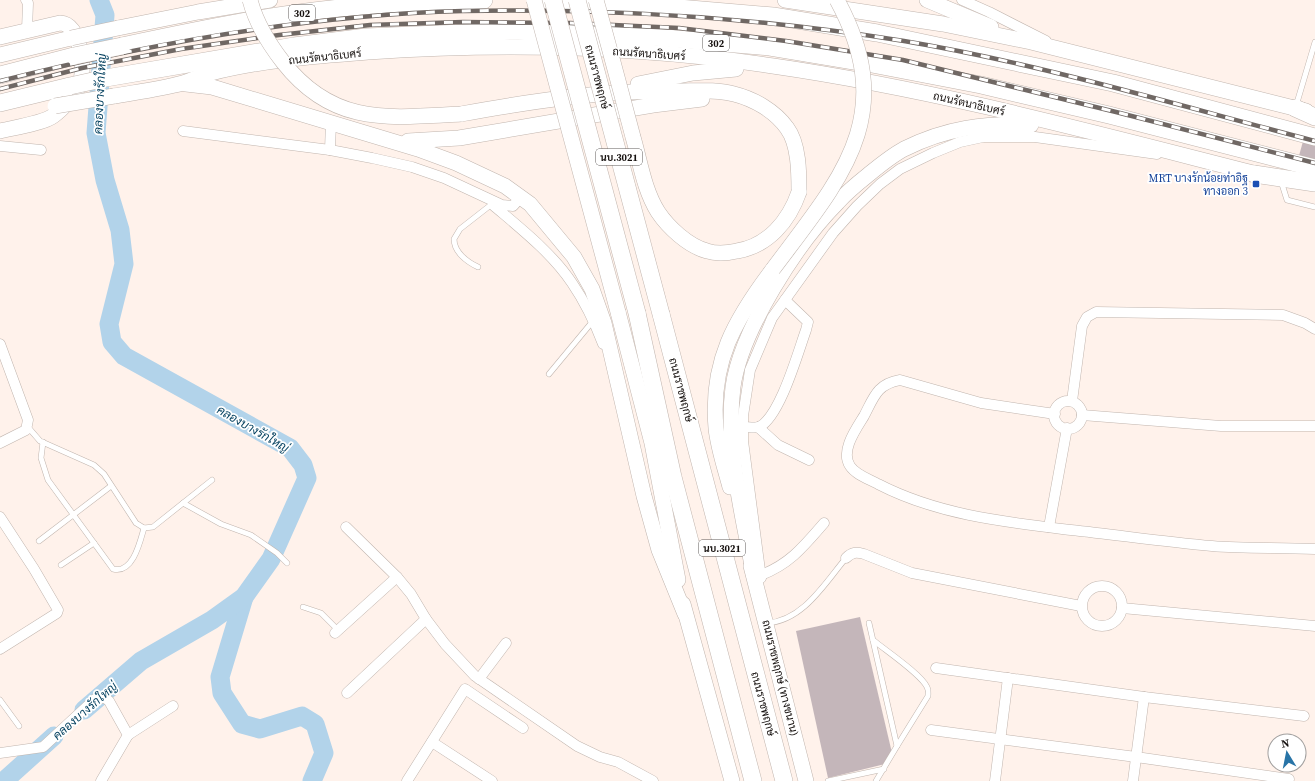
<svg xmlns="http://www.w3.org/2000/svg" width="1315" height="781" viewBox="0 0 1315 781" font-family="'Source Serif 4',Sarabun,serif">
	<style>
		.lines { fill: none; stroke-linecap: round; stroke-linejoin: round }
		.river { stroke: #b2d3ea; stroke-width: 19 }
		.building { fill: #c4b6ba }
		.service-casing { stroke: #c1b5ae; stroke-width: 6 }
		.minor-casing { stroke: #c1b5ae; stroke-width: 11 }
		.secondary-casing { stroke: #c1b5ae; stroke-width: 16 }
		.primary-casing { stroke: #c1b5ae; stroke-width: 18 }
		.service { stroke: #fff; stroke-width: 5 }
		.minor { stroke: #fff; stroke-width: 10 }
		.secondary { stroke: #fff; stroke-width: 15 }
		.primary { stroke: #fff; stroke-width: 17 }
		.rail-casing { stroke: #706864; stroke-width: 4.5 }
		.rail { stroke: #fff; stroke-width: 3; stroke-dasharray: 9; stroke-linecap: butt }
		.secondary-bridge-casing { stroke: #c1b5ae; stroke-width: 16; stroke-linecap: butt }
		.primary-bridge-casing { stroke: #c1b5ae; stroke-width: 18; stroke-linecap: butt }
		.secondary-bridge { stroke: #fff; stroke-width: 15 }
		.primary-bridge { stroke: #fff; stroke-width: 17 }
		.transit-dot { fill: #1a4fb4; stroke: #fff; stroke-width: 1.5 }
		.labels { text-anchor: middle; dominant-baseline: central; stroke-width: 3.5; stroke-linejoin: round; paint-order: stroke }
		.shield { fill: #fff; stroke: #5c5857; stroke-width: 1 }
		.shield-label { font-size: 10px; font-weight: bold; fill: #16110f }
		.street-label { font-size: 11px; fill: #16110f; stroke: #fff }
		.transit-label { font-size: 11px; fill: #164399; stroke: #fff; text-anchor: end }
		.water-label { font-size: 12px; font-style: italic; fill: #003e5d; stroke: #fff }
	</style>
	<rect width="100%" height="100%" fill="#fff2eb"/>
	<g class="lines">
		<g class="river">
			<path d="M244,597L220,677L222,693L242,724L260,729L302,716L315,724L324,753L312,781"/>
			<path d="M84,710L141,661L212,620L244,597L271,559L307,478L303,465L290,448L124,356L112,342L109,324L124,264L120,230L105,180L96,133L105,15L99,0"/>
			<path d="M4,781L54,736"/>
		</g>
	</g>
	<g class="building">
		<path d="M1305,134L1315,137V168L1297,163Z"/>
		<path d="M860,617L892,753L885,764L828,778L796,631Z"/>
	</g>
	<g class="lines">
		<g class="service-casing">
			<g id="service">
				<path d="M1296,106L1315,42"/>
				<path d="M1281,181L1287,200L1315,207"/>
				<path d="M478,267C467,262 454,252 454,239L460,229L492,204"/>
				<path d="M549,374L593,321"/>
				<path d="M27,426L40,441L94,465L104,474L136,523L144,528L153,527L212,480"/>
				<path d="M43,442L41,458L48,480L113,569C133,574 140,542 144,528"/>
				<path d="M183,503L221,524L251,535L277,553L287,563"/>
				<path d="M39,541L111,486"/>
				<path d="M61,565L94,543"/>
				<path d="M303,607L321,613L338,630"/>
				<path d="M767,623C803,621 825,583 846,558"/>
				<path d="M869,623L897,746L876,781"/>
				<path d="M873,640C885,650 921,674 927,687C929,690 928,693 928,696L897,746"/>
				<path d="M0,700L19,726"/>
				<path d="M828,781L884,769"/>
			</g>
		</g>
		<g class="minor-casing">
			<g id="minor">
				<path d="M26,0L28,3L27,30"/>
				<path d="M962,0L989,12L1046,41"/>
				<path d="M183,131L330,150L372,158L412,167L444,178L502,205L513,206L521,197"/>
				<path d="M0,146L41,150"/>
				<path d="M330,150L331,122"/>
				<path d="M493,205C520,228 552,253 572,283C585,302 595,323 603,344"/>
				<path d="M0,344L28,420L26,430L0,443"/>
				<path d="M1072,401L1082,326L1087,317L1096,312L1283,315L1305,323L1315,329"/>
				<circle cx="1068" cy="415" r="14"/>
				<path d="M1055,414L981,403L900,380C877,384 874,397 864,416C856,429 840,451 850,466C856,475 869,479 878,484C938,515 1004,522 1071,530C1118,535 1165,542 1212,546C1246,549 1281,547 1315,549"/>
				<path d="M1082,415L1221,426H1315"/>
				<path d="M743,427C748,427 755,428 759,427C780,417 798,352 806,330L808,322L785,300"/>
				<path d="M758,427L778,445L809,460"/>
				<path d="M0,517L34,569L58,610L57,613L0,649"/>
				<path d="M346,527L397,577L411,594L426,619L445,644L475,676L577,746L600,757L618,762L653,781"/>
				<path d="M1049,527L1067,428"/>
				<path d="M846,558C852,552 856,552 864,554L912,573L1081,606"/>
				<path d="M761,575C790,564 804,546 824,523"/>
				<path d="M761,578L743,441V416L750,370L772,318L833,233L857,206L880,184L900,169L933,153L960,142L983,137H1035L1157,154"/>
				<circle cx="1102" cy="606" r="20"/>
				<path d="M1122,608L1315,626"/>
				<path d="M335,633L397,577"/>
				<path d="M936,668L1144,697L1304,716"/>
				<path d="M479,679L506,643"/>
				<path d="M347,693L426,619"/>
				<path d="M931,730L1136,757L1289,779"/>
				<path d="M128,735L173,706"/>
				<path d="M432,742L492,781"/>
				<path d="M0,753L43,747L95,699L105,698L109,701L128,735L101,781"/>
				<path d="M407,781L465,689L523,728"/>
				<path d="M995,781L1008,678"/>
				<path d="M1133,781L1144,697"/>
			</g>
		</g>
		<g class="secondary-casing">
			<g id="secondary">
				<path d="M785,0L943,24L1031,42L1306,111"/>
				<path d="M927,0L991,27"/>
				<path d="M118,28L198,12L270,0"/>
				<path d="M0,37L60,23C80,23 86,68 80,83C76,94 63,109 53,116C44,123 12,128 0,131"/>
				<path d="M0,55L71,38"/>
				<path d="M186,84L212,87L418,149L456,163L505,186L530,204L574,257L592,289L604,323L644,496L659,550L685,614"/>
				<path d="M638,84L693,73L736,69"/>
				<path d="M114,96C137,92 161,89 183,83C193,80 202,75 211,73C262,60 316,56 368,52C501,43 641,46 773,66C939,90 1103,135 1265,176"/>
				<path d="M461,114C533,101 603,90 677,91C696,91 716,89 734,94C754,99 775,111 787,128C799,144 799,173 799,192"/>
				<path d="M408,141L459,138L653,105L702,99"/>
				<path d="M618,312L652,443L678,580"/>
				<path d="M730,487C725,468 718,448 716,428C710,362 735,319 773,269"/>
				<path d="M751,566L806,781"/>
				<path d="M754,576C743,515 725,449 733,387C741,330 797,243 838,202C847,192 858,183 868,175C879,166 891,156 904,149C946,128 984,123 1031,125"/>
				<path d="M683,604L732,781"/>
			</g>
		</g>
		<g class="primary-casing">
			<g id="primary">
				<path d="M543,0L655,6L773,16L877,33L1113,83L1315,137"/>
				<path d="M122,46C202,29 282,12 363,6C403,2 444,2 484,0"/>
				<path d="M0,75L74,56"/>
				<path d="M106,78L294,46L366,37L513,31L654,37L770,47L872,64L981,85L1109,115L1315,168"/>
				<path d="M0,103L70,86"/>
				<path d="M1295,108L1315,117"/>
				<path d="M1254,174L1315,183"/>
				<path d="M637,313L673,477L753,781"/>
				<path d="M661,314L784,781"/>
			</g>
		</g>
		<use href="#service" class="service"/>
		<use href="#minor" class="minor"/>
		<use href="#secondary" class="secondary"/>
		<use href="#primary" class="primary"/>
		<g class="rail-casing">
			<g id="rail">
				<path d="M0,81C151,43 307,15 463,11C608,8 761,18 904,41C1042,64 1180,106 1315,141"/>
				<path d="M0,89L82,68L181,49L279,35L370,25L463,22L570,23L679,28L786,41L903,60L1116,112L1315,163"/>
			</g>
		</g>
		<use href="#rail" class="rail"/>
		<g class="secondary-bridge-casing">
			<g id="secondary-bridge">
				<path d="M250,0C256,23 269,44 283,62C333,126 388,118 461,114"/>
				<path d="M534,0L618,312"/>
				<path d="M596,0C609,46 621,92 633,137C640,161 644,190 658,212C668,227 688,246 707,251C716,254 728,253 737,251C768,246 789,221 799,192"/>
				<path d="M71,38L118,28"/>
				<path d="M55,106L114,96"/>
				<path d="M773,269C841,178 900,116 837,0"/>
			</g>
		</g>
		<g class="primary-bridge-casing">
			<g id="primary-bridge">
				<path d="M553,0L637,313"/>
				<path d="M577,0L661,314"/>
				<path d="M74,56L122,46"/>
				<path d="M70,86L106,78"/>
			</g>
		</g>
		<use href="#secondary-bridge" class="secondary-bridge"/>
		<use href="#primary-bridge" class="primary-bridge"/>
	</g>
	<rect class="transit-dot" x="1252" y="180" width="8" height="8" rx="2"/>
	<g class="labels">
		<g class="shield">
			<rect x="289" y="5" width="26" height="16" rx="3"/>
			<rect x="703" y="35" width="26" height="16" rx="3"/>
			<rect x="596" y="149" width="46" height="16" rx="3"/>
			<rect x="699" y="540" width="46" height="16" rx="3"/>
		</g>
		<g class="shield-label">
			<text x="302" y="13">302</text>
			<text x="716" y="43">302</text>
			<text x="619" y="157">นบ.3021</text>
			<text x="722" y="548">นบ.3021</text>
		</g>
		<g class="street-label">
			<text transform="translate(649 54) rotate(4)">ถนนรัตนาธิเบศร์</text>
			<text transform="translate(325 57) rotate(-6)">ถนนรัตนาธิเบศร์</text>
			<text transform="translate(597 77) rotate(75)">ถนนราชพฤกษ์</text>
			<text transform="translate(969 104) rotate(13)">ถนนรัตนาธิเบศร์</text>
			<text transform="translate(681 390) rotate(75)">ถนนราชพฤกษ์</text>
			<text transform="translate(780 678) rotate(76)">ถนนราชพฤกษ์ (ทางขนาน)</text>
			<text transform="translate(763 704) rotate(75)">ถนนราชพฤกษ์</text>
		</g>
		<g class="transit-label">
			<text x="1248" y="178">MRT บางรักน้อยท่าอิฐ<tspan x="1248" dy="13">ทางออก 3</tspan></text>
		</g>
		<g class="water-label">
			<text transform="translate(100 94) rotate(-87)">คลองบางรักใหญ่</text>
			<text transform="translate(253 429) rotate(30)">คลองบางรักใหญ่</text>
			<text transform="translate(85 711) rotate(-41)">คลองบางรักใหญ่</text>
		</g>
	</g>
	<g transform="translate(1287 753) rotate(350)"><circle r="19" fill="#ffffff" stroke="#a2a09f"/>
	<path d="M0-3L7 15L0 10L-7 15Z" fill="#2874a7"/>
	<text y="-6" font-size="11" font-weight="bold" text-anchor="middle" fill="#16110f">N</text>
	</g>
</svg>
